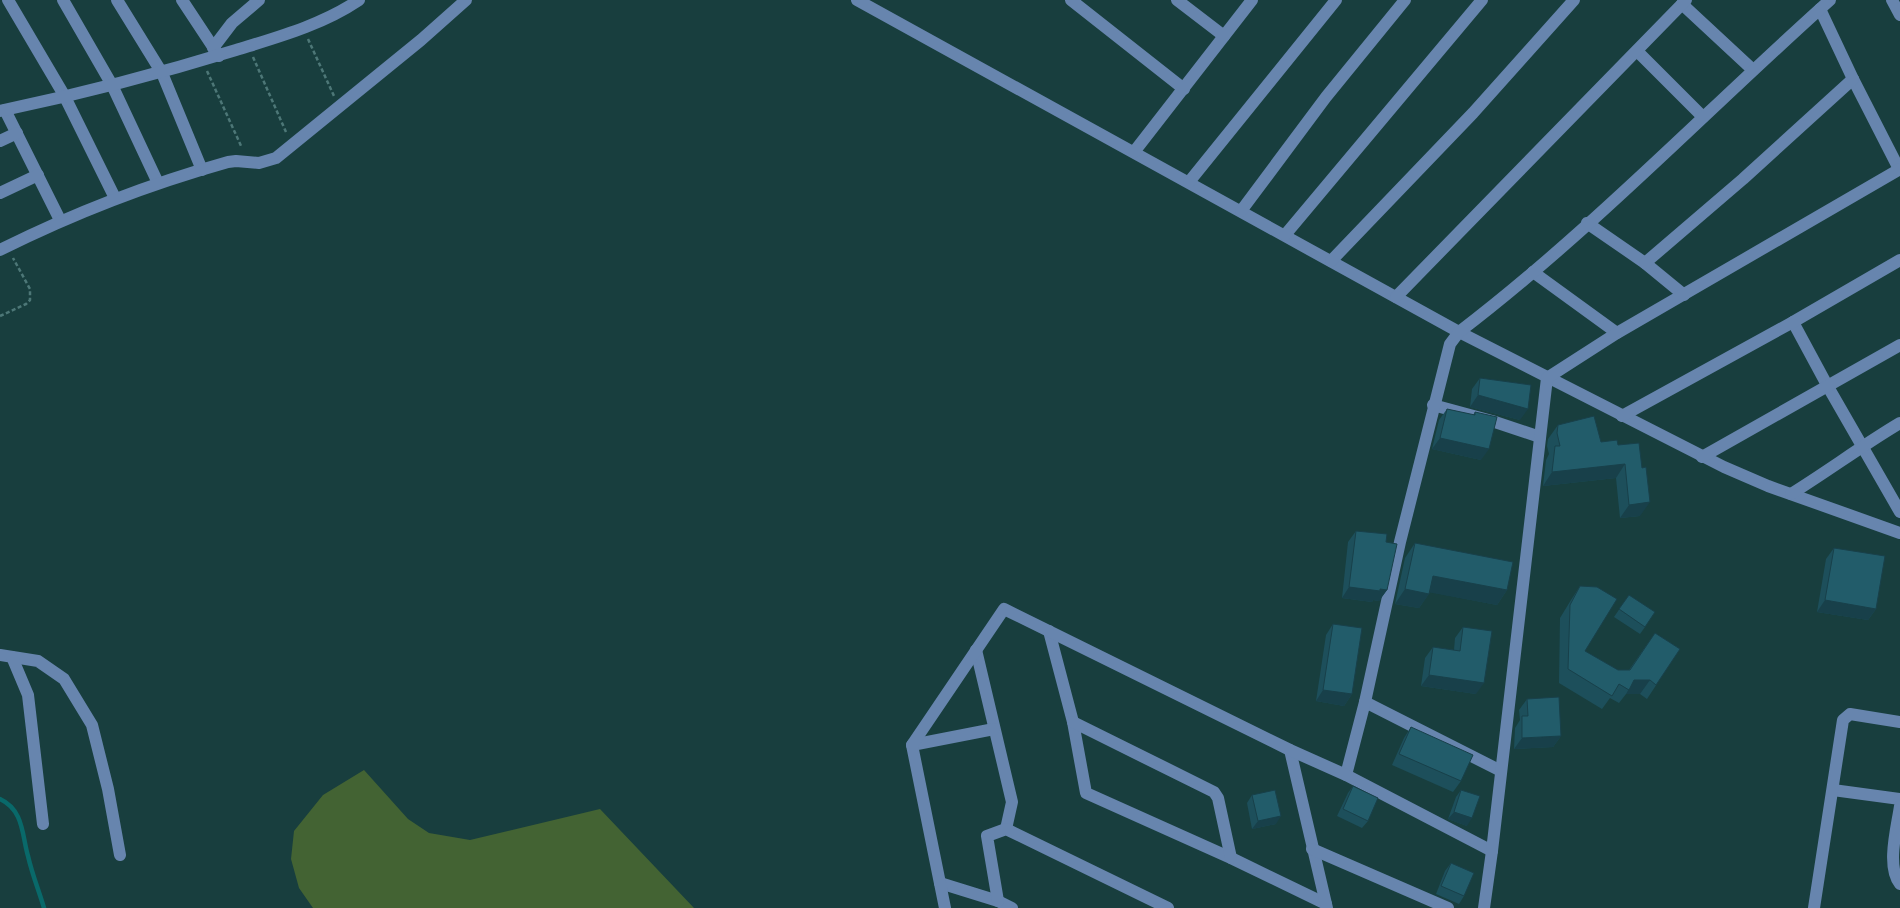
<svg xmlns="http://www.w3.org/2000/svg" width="1900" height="908" viewBox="0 0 1900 908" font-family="'Fira Sans',sans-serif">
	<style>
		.green { fill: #436333 }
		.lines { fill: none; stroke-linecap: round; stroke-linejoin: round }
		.stream { stroke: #09696a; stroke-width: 4.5 }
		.path { stroke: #4d7777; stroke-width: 2.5; stroke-dasharray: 4 2.5; stroke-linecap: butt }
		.minor { stroke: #6785ae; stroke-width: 12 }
		.wall { fill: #1d4f5b }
		.shaded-wall { fill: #18404a }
		.building { fill: #225c6a; stroke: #18404a }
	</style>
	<rect width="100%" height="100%" fill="#183e3e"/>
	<path class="green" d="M364,770L408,819L429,833L470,840L600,809L694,908H313L299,888L291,859L294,831L323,795Z"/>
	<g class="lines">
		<path class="stream" d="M0,799C24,810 22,836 28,856C32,874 39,891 44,908"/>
		<g class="path">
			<path d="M308,39L334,96"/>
			<path d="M253,57L286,132"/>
			<path d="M207,71L242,148"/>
			<path d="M0,316L26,304L30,300V289L13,258"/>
		</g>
		<g class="minor">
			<path d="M8,0L64,95L115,198"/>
			<path d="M63,0L112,85L158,183"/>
			<path d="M117,0L162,73L202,170"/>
			<path d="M182,0L219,56"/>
			<path d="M857,0L1459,332L1724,467L1768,486L1900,533"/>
			<path d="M1071,0L1184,89"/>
			<path d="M1177,0L1224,36"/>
			<path d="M1892,0L1900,15"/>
			<path d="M1682,4L1753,70"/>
			<path d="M1820,9L1853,79L1899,169"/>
			<path d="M213,48L232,23L259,0"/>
			<path d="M1637,51L1703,117"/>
			<path d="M5,110L60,220"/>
			<path d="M0,111C80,94 158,74 236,50C278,37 322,25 359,0"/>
			<path d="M0,141L17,133"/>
			<path d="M1134,152L1252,0"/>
			<path d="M1189,182L1336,0"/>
			<path d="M0,193L38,175"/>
			<path d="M1241,211L1326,97L1405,0"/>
			<path d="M1587,223L1645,263L1684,295"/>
			<path d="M1285,235L1482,0"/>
			<path d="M0,250C76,212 146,185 228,162L236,161L259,163L276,158L421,40L466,0"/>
			<path d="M1331,261L1473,113L1574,0"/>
			<path d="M1645,263L1743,179L1853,79"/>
			<path d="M1533,272L1617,333"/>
			<path d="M1396,297L1686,0"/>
			<path d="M1793,322L1827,385L1900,512"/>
			<path d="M1433,405L1492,421L1540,437"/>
			<path d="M1622,416L1793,322L1900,260"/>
			<path d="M1702,457L1900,345"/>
			<path d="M1791,494C1828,471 1863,445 1900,423"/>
			<path d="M1049,631L1073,722L1086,793L1231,858L1326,904"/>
			<path d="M976,650L1012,802L1006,829"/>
			<path d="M0,655L38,661L64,679L92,725L108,789L120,855"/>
			<path d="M12,657L28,695L43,824"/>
			<path d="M1365,702L1501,771"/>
			<path d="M1073,722L1214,792L1218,798L1231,858"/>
			<path d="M912,745L994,729"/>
			<path d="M1290,750L1327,908"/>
			<path d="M1346,775L1365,702L1400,542L1450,344L1459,332C1590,232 1707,110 1830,0"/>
			<path d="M1833,790L1900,799"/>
			<path d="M1900,806C1897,827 1886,867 1900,884"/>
			<path d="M1312,849L1448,908"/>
			<path d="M940,883L998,901L1012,908"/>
			<path d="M998,901L987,836L1006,829L1168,908"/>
			<path d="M945,908L912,745L1004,609L1290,750L1346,775L1492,851"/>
			<path d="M1484,908L1492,851L1547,378L1617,333L1900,169"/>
			<path d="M1814,908L1843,720L1850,714L1900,722"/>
		</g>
	</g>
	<g class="wall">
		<path d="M1480,378L1520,420L1470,407L1472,389Z"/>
		<path d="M1447,409L1473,415L1475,412L1481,460L1432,449L1439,420Z"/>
		<path d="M1558,425L1601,442L1618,445L1639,443L1640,516L1620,518L1616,478L1543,486L1546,460L1549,454L1547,446L1548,439Z"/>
		<path d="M1356,531L1386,542L1387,590L1379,601L1373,600L1372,602L1342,598L1348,542Z"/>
		<path d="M1415,543L1507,590L1497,605L1430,592L1419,608L1395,604L1405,558Z"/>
		<path d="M1834,548L1876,609L1868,620L1817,612L1826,559Z"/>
		<path d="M1580,586L1585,651L1618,670H1629L1655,633L1680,649L1647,699L1640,694H1626L1619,703L1610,698L1602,709L1559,683L1560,618L1571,600Z"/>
		<path d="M1629,595L1645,627L1640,634L1614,617Z"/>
		<path d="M1333,624L1352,694L1344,706L1316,701L1326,635Z"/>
		<path d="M1463,627L1476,694L1421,686L1425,658L1433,647L1454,650L1455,638Z"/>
		<path d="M1527,699L1561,736L1553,747L1514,749L1515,728L1520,720L1519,710Z"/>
		<path d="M1411,727L1461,781L1453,792L1392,765L1404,738Z"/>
		<path d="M1353,786L1368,821L1362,828L1337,816L1348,793Z"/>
		<path d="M1461,790L1467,826L1448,819L1456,797Z"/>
		<path d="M1252,795L1276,824L1252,829L1247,803Z"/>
		<path d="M1451,863L1464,896L1459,904L1436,894L1445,871Z"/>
	</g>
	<g class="shaded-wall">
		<path d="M1478,395L1528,409L1520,420L1470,407Z"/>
		<path d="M1440,438L1489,449L1481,460L1432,449Z"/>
		<path d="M1625,464L1616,478L1543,486L1552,472Z"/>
		<path d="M1650,502L1640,516L1620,518L1629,505Z"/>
		<path d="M1433,576L1507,590L1497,605L1422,591Z"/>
		<path d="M1349,587L1380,589L1387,590L1379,601L1373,600L1372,602L1342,598Z"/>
		<path d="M1405,589L1429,594L1419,608L1395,604Z"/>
		<path d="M1825,600L1876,609L1868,620L1817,612Z"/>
		<path d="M1429,675L1484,683L1476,694L1421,686Z"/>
		<path d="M1634,680H1650L1640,694H1626Z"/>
		<path d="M1323,690L1352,694L1344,706L1316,701Z"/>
		<path d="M1561,736L1553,747L1514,749L1522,738Z"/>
		<path d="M1454,812L1472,818L1467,826L1448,819Z"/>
		<path d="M1281,816L1276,824L1252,829L1258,821Z"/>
	</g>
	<g class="building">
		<path d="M1480,378L1531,385L1528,409L1478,395Z"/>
		<path d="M1447,409L1475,415V412L1497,417L1489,449L1440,438Z"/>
		<path d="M1594,416L1601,442L1617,440L1618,445L1639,443L1642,468L1646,467L1650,502L1629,505L1625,464L1552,472L1555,446H1560L1557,433L1558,425Z"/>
		<path d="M1356,531L1387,534L1386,542L1397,544L1387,590L1380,589V591L1349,587Z"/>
		<path d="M1415,543L1513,562L1507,590L1433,576L1429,594L1405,589Z"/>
		<path d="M1834,548L1885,556L1876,609L1825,600Z"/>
		<path d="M1580,586L1597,587L1617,599L1585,651L1618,670H1630L1655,633L1680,649L1656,685L1650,680H1634L1629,690L1619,684L1612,696L1568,669L1570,605Z"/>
		<path d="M1629,595L1655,612L1645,627L1619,609Z"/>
		<path d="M1333,624L1362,628L1352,694L1323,690Z"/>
		<path d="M1463,627L1492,631L1484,683L1429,675L1433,647L1460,651Z"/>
		<path d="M1559,697L1561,736L1522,738V716H1528L1527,699Z"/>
		<path d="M1411,727L1473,755L1461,781L1399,754Z"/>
		<path d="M1353,786L1378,798L1368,821L1343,809Z"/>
		<path d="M1275,790L1281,816L1258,821L1252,795Z"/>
		<path d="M1461,790L1480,796L1472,818L1454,812Z"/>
		<path d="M1451,863L1474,873L1464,896L1441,886Z"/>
	</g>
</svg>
